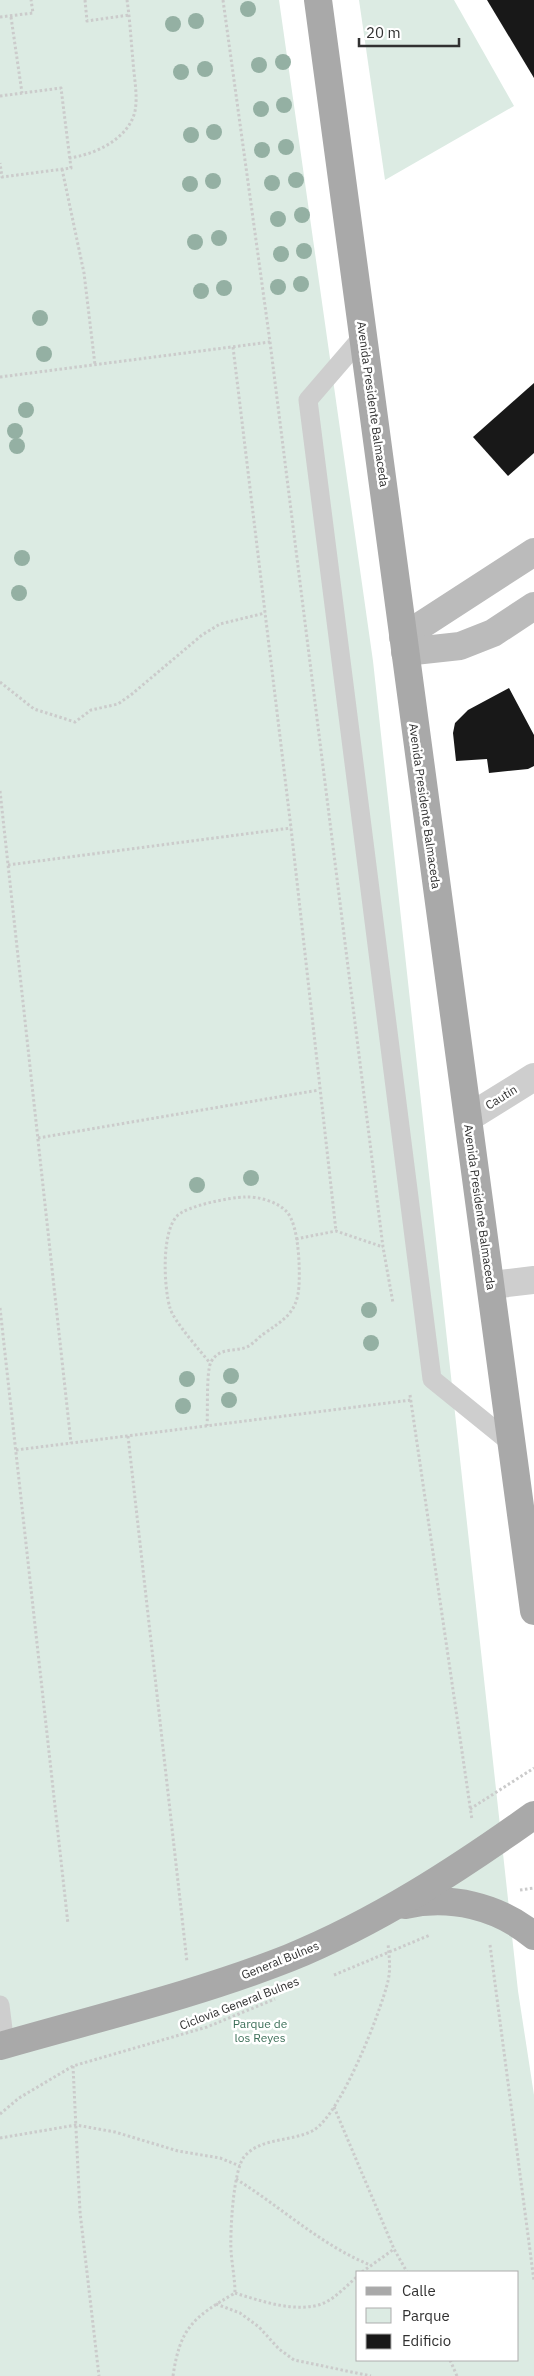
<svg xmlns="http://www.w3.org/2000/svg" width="534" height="2376" viewBox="0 0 534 2376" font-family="'IBM Plex Sans',sans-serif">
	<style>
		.green { fill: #dcebe3; fill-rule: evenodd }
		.building { fill: #181818 }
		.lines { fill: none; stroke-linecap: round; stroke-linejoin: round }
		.path { stroke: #cbcbcb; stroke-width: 3; stroke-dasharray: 2.5 2.5; stroke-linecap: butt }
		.service { stroke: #cecece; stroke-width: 19 }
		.minor { stroke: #cecece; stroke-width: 28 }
		.secondary { stroke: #bbb; stroke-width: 28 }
		.primary { stroke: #a9a9a9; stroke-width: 28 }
		.tree { fill: #94b0a3 }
		.labels { text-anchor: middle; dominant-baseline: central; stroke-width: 5; stroke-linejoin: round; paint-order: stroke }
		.street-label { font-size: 12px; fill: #313131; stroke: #fff }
		.park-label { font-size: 12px; fill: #3c6f58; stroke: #fff }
	</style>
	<rect width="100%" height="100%" fill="#fff"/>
	<g class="green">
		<path d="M0,0H279L373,661L518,1991L534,2095V2376H0ZM358,2272H518V2360H358Z"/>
		<path d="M359,0H454L514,106L385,180Z"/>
	</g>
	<g class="building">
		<path d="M487,0H534V78Z"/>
		<path d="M534,383V453L508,476L473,437Z"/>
		<path d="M509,688L534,735V766L528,769L489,773L487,759L456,761L453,733L455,723L468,710Z"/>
	</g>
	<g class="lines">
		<g class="path">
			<path d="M85,0L87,21L129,15"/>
			<path d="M223,0L270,342L383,1247L393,1303"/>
			<path d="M0,17L33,13L31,0"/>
			<path d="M11,17L22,93"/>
			<path d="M0,96L61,88L71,168L2,177L0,163"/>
			<path d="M69,158C94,155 129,139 135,111C138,95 134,78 133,61C131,41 130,20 127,0"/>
			<path d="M62,169L84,273L95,365"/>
			<path d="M233,347L291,828L336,1231"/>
			<path d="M0,377L270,342"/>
			<path d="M0,682L34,709L75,722L91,710L118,704L132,694L202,635L220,624L265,613"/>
			<path d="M0,791L71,1443"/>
			<path d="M8,865L291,828"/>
			<path d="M38,1138L319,1090"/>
			<path d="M296,1239L336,1231L383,1247"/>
			<path d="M0,1308L68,1924"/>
			<path d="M410,1395L472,1820"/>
			<path d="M207,1426C208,1414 206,1371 211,1362C219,1347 235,1352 247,1347C253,1344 258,1338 262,1335C283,1320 297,1314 299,1286C300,1268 299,1226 287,1212C278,1202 258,1196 245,1197C231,1197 186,1206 177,1216C161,1233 164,1288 170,1308C173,1320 201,1352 210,1363"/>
			<path d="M128,1436L187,1962"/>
			<path d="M16,1450L411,1400"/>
			<path d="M470,1809L534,1768"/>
			<path d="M520,1890L534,1888"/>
			<path d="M490,1945L534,2281"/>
			<path d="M334,1975L430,1935"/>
			<path d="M73,2066L80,2212L99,2376"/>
			<path d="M334,2107L394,2249"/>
			<path d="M0,2114L19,2098L73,2066L207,2027L275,1999"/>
			<path d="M0,2138L76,2125L115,2132L178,2151L220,2158L240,2166"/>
			<path d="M236,2179C281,2207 321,2245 370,2265"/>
			<path d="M362,2272L394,2249L407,2272"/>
			<path d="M235,2293C261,2301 298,2314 324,2303C337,2297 347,2285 358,2276"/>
			<path d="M216,2304L240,2313L259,2327L279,2349L294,2360L371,2376"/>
			<path d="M450,2360L457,2376"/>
			<path d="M173,2376C180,2327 194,2317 235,2293C235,2279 232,2265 231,2251C230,2233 233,2171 244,2157C260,2137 293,2142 314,2130C341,2113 380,2014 388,1981C391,1968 389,1956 388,1943"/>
		</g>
		<g class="service">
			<path d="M364,335L308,400L432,1379L511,1443"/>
			<path d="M0,2005L5,2045"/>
		</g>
		<g class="minor">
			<path d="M468,1118L534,1077"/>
			<path d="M491,1285L534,1280"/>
		</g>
		<g class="secondary">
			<path d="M403,637L534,552"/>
			<path d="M405,652L460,646L493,633L534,606"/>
		</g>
		<g class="primary">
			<path d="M318,0L534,1611"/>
			<path d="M405,1905C450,1895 498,1906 534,1936"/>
			<path d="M0,2046C97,2018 195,1995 289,1958C377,1922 457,1870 534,1815"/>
		</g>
	</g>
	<g class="tree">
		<circle cx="248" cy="9" r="8"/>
		<circle cx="196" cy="21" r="8"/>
		<circle cx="173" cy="24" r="8"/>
		<circle cx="283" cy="62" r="8"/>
		<circle cx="259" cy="65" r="8"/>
		<circle cx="205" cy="69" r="8"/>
		<circle cx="181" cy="72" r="8"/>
		<circle cx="284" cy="105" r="8"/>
		<circle cx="261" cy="109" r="8"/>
		<circle cx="214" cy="132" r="8"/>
		<circle cx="191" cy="135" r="8"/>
		<circle cx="286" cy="147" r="8"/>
		<circle cx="262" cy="150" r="8"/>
		<circle cx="296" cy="180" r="8"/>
		<circle cx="213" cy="181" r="8"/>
		<circle cx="272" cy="183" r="8"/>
		<circle cx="190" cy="184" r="8"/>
		<circle cx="302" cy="215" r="8"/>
		<circle cx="278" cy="219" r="8"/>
		<circle cx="219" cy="238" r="8"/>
		<circle cx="195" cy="242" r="8"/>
		<circle cx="304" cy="251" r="8"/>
		<circle cx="281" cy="254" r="8"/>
		<circle cx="301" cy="284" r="8"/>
		<circle cx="278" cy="287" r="8"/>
		<circle cx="224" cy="288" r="8"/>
		<circle cx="201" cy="291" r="8"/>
		<circle cx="40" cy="318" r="8"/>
		<circle cx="44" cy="354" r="8"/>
		<circle cx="26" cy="410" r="8"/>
		<circle cx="15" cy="431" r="8"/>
		<circle cx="17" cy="446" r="8"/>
		<circle cx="22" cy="558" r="8"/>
		<circle cx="19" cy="593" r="8"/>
		<circle cx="251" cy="1178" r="8"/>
		<circle cx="197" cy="1185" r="8"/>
		<circle cx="369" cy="1310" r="8"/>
		<circle cx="371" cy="1343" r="8"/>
		<circle cx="231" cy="1376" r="8"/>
		<circle cx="187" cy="1379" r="8"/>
		<circle cx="229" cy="1400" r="8"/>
		<circle cx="183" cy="1406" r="8"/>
	</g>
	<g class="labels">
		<g class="street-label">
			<text transform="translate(373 404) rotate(82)">Avenida Presidente Balmaceda</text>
			<text transform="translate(425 806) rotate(82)">Avenida Presidente Balmaceda</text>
			<text transform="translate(501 1097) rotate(-32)">Cautín</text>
			<text transform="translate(480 1207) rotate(82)">Avenida Presidente Balmaceda</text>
			<text transform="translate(280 1960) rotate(-22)">General Bulnes</text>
			<text transform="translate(239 2003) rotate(-21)">Ciclovia General Bulnes</text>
		</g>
		<g class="park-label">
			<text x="260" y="2023">Parque de<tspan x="260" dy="14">los Reyes</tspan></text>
		</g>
	</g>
	<rect x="356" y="2271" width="162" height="90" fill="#ffffff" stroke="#adadad"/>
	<rect x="366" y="2287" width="25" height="8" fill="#a9a9a9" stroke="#adadad"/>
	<text x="402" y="2296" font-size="15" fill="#313131">Calle</text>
	<rect x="366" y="2308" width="25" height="15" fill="#dcebe3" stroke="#adadad"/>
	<text x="402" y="2321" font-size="15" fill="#313131">Parque</text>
	<rect x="366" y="2334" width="25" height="15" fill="#181818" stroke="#adadad"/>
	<text x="402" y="2346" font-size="15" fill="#313131">Edificio</text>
	<path d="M359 38v8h100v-8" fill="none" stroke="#313131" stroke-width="2.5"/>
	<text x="366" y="38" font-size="15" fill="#313131" stroke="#ffffff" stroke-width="4" paint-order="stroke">20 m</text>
</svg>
